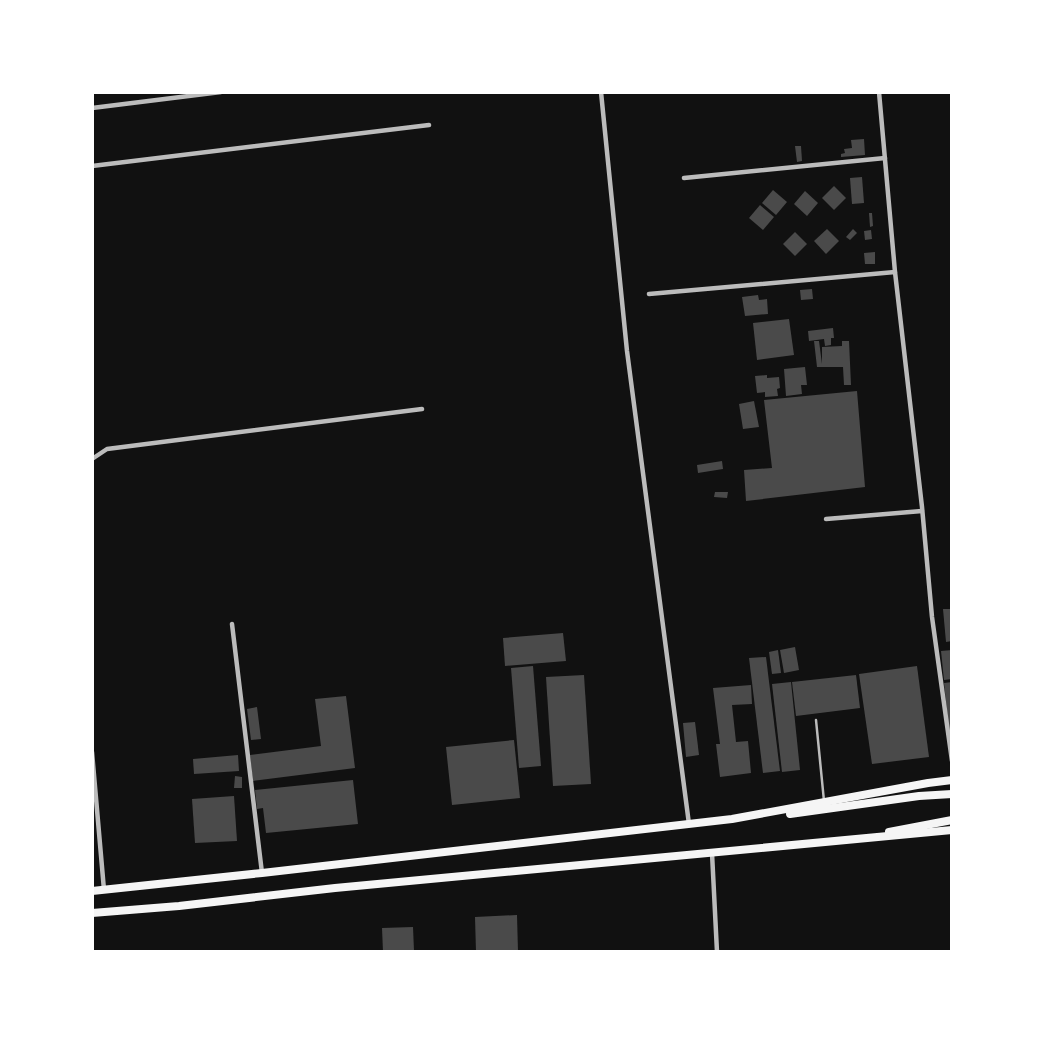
<svg xmlns="http://www.w3.org/2000/svg" width="1044" height="1044" viewBox="0 0 1044 1044" font-family="Manrope,sans-serif">
	<style>
		.building { fill: #4a4a4a }
		.lines { fill: none; stroke-linecap: round; stroke-linejoin: round }
		.service { stroke: #bcbcbc; stroke-width: 2.5 }
		.minor { stroke: #bcbcbc; stroke-width: 4.5 }
		.trunk { stroke: #f5f5f5; stroke-width: 8 }
	</style>
	<rect width="100%" height="100%" fill="#111"/>
	<g class="building">
		<path d="M864,139L865,155L841,157V154L845,153L844,149L852,148L851,140Z"/>
		<path d="M795,146H801L802,161L797,162Z"/>
		<path d="M862,177L864,203L852,204L850,178Z"/>
		<path d="M834,186L846,198L834,210L822,198Z"/>
		<path d="M773,190L787,202L776,215L762,203Z"/>
		<path d="M805,191L818,203L807,216L794,204Z"/>
		<path d="M760,205L774,217L763,230L749,218Z"/>
		<path d="M869,213H872L873,226L870,227Z"/>
		<path d="M827,229L839,241L826,254L814,241Z"/>
		<path d="M853,229L857,233L850,240L846,237Z"/>
		<path d="M871,230L872,239L865,240L864,231Z"/>
		<path d="M795,232L807,244L795,256L783,244Z"/>
		<path d="M875,252V264H865L864,253Z"/>
		<path d="M812,289L813,299L801,300L800,290Z"/>
		<path d="M758,295L759,300L767,299L768,314L745,316L742,297Z"/>
		<path d="M789,319L794,355L757,360L753,323Z"/>
		<path d="M833,328L834,338H831V345L825,346L824,339L809,341L808,331Z"/>
		<path d="M814,341H819L822,364V347L842,346V341H849L851,385H844L843,367H817Z"/>
		<path d="M805,367L807,385H801L802,394L786,396L784,369Z"/>
		<path d="M767,375V378L779,377L780,388L777,389L778,396L765,397V392L757,393L755,376Z"/>
		<path d="M857,391L865,487L746,501L744,470L772,468L764,400Z"/>
		<path d="M754,401L759,427L743,429L739,404Z"/>
		<path d="M722,461L723,469L698,473L697,465Z"/>
		<path d="M715,492H728L727,498L714,497Z"/>
		<path d="M943,609H952V641L946,642Z"/>
		<path d="M563,633L566,661L505,666L503,638Z"/>
		<path d="M795,647L799,670L784,673L780,650Z"/>
		<path d="M778,650L781,673L772,674L769,652Z"/>
		<path d="M952,650V679L944,680L941,651Z"/>
		<path d="M766,657L780,771L763,773L749,658Z"/>
		<path d="M533,666L541,766L519,768L511,668Z"/>
		<path d="M917,666L929,757L872,764L859,674Z"/>
		<path d="M584,675L591,784L553,786L546,677Z"/>
		<path d="M856,675L860,708L796,716L792,682Z"/>
		<path d="M791,682L800,770L782,772L772,684Z"/>
		<path d="M952,682V740H950L944,683Z"/>
		<path d="M751,685L752,704L732,705L736,742L748,741L751,773L720,777L716,744H720L713,688Z"/>
		<path d="M346,696L355,768L253,781L250,755L321,746L315,699Z"/>
		<path d="M257,707L261,739L251,740L247,709Z"/>
		<path d="M695,722L699,755L686,757L683,723Z"/>
		<path d="M514,740L520,798L452,805L446,747Z"/>
		<path d="M238,755L239,771L194,774L193,759Z"/>
		<path d="M235,776L242,777V788H234Z"/>
		<path d="M353,780L358,824L266,833L263,808L257,809L255,790Z"/>
		<path d="M234,796L237,841L195,843L192,799Z"/>
		<path d="M517,915L518,952H476L475,917Z"/>
		<path d="M413,927L414,951L383,952L382,928Z"/>
	</g>
	<g class="lines">
		<path class="service" d="M816,720L824,801"/>
		<g class="minor">
			<path d="M601,92L627,351L689,824"/>
			<path d="M879,92L895,272L922,507L932,617L952,761"/>
			<path d="M92,108L221,92"/>
			<path d="M92,166L429,125"/>
			<path d="M684,178L885,158"/>
			<path d="M649,294L895,272"/>
			<path d="M92,459L107,449L422,409"/>
			<path d="M826,519L922,511"/>
			<path d="M232,624L262,873"/>
			<path d="M92,752L104,890"/>
			<path d="M712,853L717,952"/>
		</g>
		<g class="trunk">
			<path d="M790,814L919,796L952,794"/>
			<path d="M889,832L952,820"/>
			<path d="M92,891L262,873L732,819L928,783L952,780"/>
			<path d="M92,913L179,906L335,888L952,830"/>
		</g>
	</g>
	<rect width="1044" height="1044" fill="none" stroke="#ffffff" stroke-width="188"/>
</svg>
